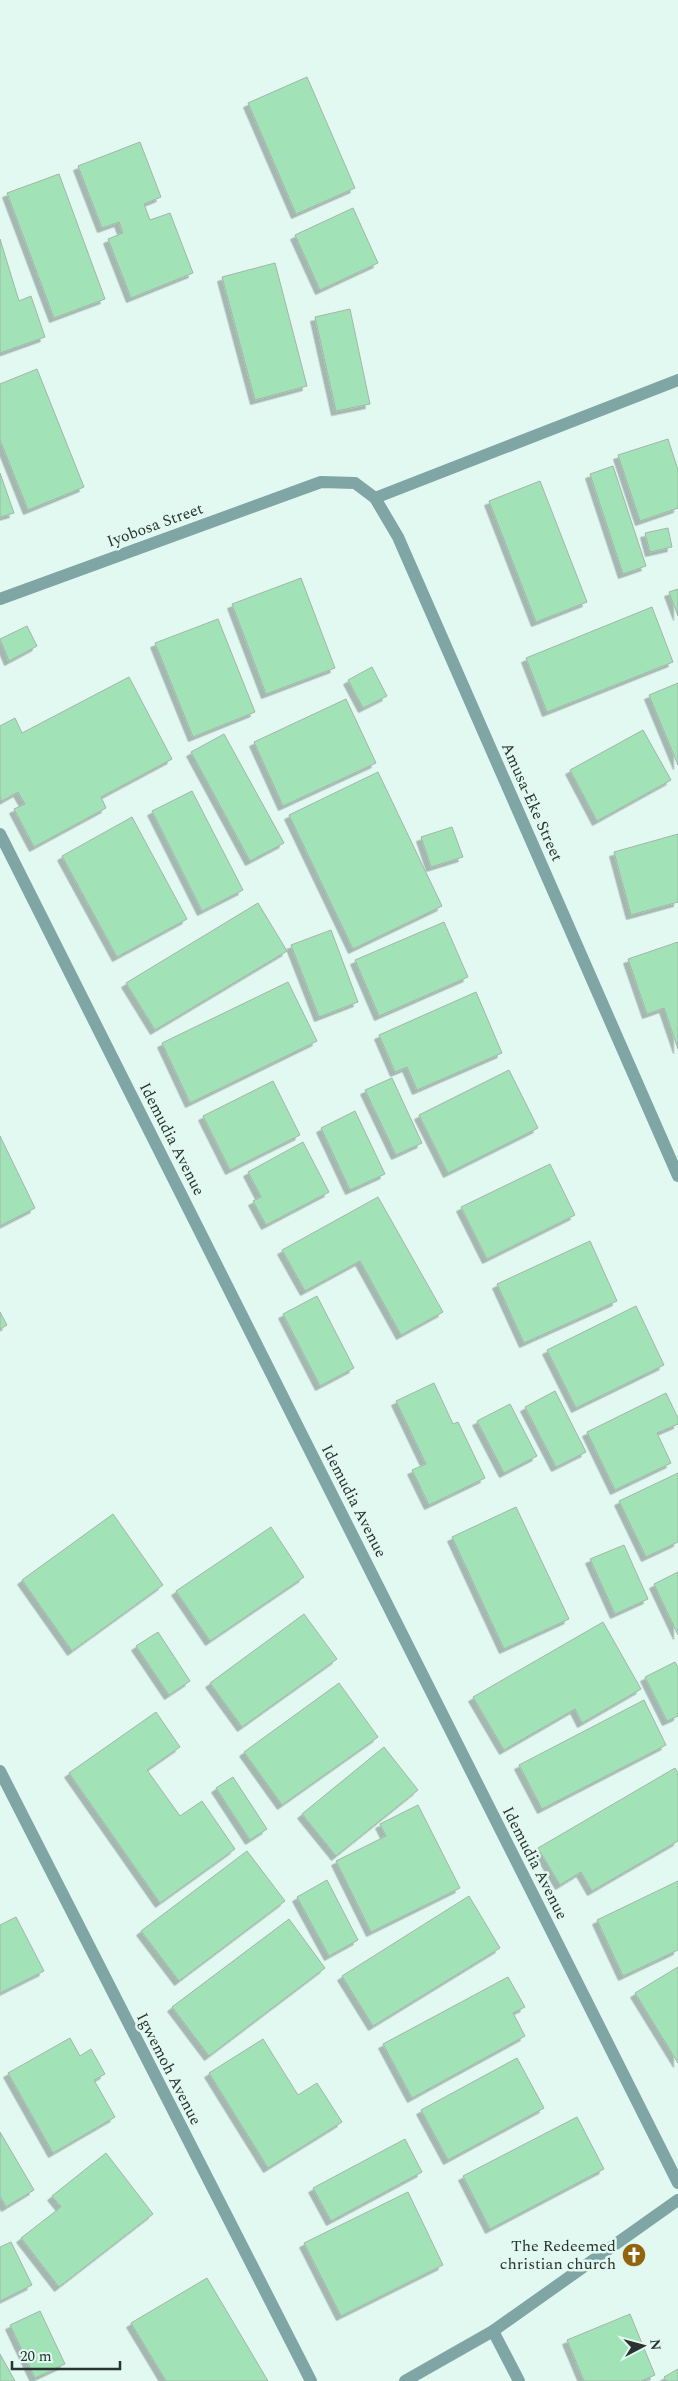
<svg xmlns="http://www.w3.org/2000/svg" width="678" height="2381" viewBox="0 0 678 2381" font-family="Spectral,serif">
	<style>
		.building { fill: #a1e3b6; stroke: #a3b5a8; filter: url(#shadow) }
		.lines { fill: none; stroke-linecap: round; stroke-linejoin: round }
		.minor { stroke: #7fa5a4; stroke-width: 12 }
		.labels { text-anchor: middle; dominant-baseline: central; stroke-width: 5; stroke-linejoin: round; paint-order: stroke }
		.street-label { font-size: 16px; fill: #293330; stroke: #e1f9f1 }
		.poi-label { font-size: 16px; fill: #293330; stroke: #e1f9f1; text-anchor: end }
	</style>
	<defs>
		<filter id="shadow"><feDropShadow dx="-4.5" dy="4.5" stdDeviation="0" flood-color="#0004"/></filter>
	</defs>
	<rect width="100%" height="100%" fill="#e1f9f1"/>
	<g class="building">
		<path d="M307,77L355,188L296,214L248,103Z"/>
		<path d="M140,142L161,197L144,204L150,220L170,213L193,273L131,298L108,239L123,233L119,222L102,228L78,166Z"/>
		<path d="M59,174L105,299L54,318L7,193Z"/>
		<path d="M353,208L378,263L320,290L295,235Z"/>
		<path d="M0,239L19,301L31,296L45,337L0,353Z"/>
		<path d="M275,263L307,386L255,400L222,277Z"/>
		<path d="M350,309L370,404L336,411L315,317Z"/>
		<path d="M37,369L84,487L28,510L0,440V384Z"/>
		<path d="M668,439L678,470V508L640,521L618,455Z"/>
		<path d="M613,466L646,566L623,574L590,474Z"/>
		<path d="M0,473L14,513L0,517Z"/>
		<path d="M540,481L587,602L536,622L489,501Z"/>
		<path d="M668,528L672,547L650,552L645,533Z"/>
		<path d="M301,578L335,668L266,694L232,604Z"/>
		<path d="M678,589V616L669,592Z"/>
		<path d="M652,607L673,662L547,712L526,658Z"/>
		<path d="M218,619L255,712L193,737L155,643Z"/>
		<path d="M27,626L37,646L9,661L0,639Z"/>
		<path d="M372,667L387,696L363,708L348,680Z"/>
		<path d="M129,677L172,759L101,797L106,808L34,847L14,809L25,804L18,792L2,801L0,797V726L15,718L22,733Z"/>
		<path d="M678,683V765L649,695Z"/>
		<path d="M346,699L376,763L283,806L254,742Z"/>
		<path d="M643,730L671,780L597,821L570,770Z"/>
		<path d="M224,734L284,843L250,861L191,752Z"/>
		<path d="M378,772L442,906L353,949L289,815Z"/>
		<path d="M192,791L243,890L202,911L152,811Z"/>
		<path d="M132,817L187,919L117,957L62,856Z"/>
		<path d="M452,827L463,857L431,867L421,837Z"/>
		<path d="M678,834V902L631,915L614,852Z"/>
		<path d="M258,903L287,951L155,1030L126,983Z"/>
		<path d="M444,922L468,977L379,1016L355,960Z"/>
		<path d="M331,930L358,1002L319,1017L291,945Z"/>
		<path d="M678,942V1049L664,1008L647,1014L628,959Z"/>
		<path d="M288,982L317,1041L190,1103L162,1043Z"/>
		<path d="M476,992L502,1053L417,1090L407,1067L395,1072L379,1035Z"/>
		<path d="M509,1070L538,1128L448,1173L419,1115Z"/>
		<path d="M392,1078L422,1143L396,1155L365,1090Z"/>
		<path d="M273,1081L300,1135L230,1170L203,1116Z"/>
		<path d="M355,1111L385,1174L350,1190L321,1128Z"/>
		<path d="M0,1136L35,1208L0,1226Z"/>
		<path d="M303,1142L329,1192L266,1225L253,1201L261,1197L248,1172Z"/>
		<path d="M550,1164L575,1215L487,1259L461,1207Z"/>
		<path d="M378,1197L443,1312L401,1335L360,1261L305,1291L282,1250Z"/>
		<path d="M590,1241L617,1301L524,1343L497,1284Z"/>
		<path d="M317,1296L354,1368L320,1386L283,1314Z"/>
		<path d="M636,1306L664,1365L576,1408L547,1350Z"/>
		<path d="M0,1312L7,1325L0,1329Z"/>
		<path d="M434,1383L453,1424L458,1422L485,1478L429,1505L412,1470L426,1464L396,1401Z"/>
		<path d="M555,1391L586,1452L556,1467L525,1407Z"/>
		<path d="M666,1393L678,1418V1424L657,1433L671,1463L615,1490L587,1432Z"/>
		<path d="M510,1404L537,1456L504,1473L477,1421Z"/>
		<path d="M678,1473V1542L646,1557L619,1501Z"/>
		<path d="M516,1507L569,1619L504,1649L452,1537Z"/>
		<path d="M113,1514L163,1585L72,1651L22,1580Z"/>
		<path d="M271,1527L304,1577L210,1641L176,1591Z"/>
		<path d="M624,1545L648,1599L615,1614L590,1559Z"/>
		<path d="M678,1572V1635L654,1584Z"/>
		<path d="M304,1614L337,1659L242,1727L210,1683Z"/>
		<path d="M603,1622L641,1689L582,1723L575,1709L504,1750L473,1697Z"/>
		<path d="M158,1632L190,1681L169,1695L136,1646Z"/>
		<path d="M675,1662L678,1667V1716L667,1721L645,1677Z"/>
		<path d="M339,1683L378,1737L282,1805L244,1752Z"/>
		<path d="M644,1700L666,1745L542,1809L519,1765Z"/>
		<path d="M156,1712L180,1747L147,1770L180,1816L202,1801L235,1849L160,1903L69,1773Z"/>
		<path d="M384,1747L418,1790L336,1856L302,1814Z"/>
		<path d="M675,1768L678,1773V1841L592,1891L581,1872L560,1885L538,1848Z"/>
		<path d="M233,1777L267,1829L250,1840L216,1788Z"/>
		<path d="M418,1805L460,1888L371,1932L336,1861L386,1836L380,1824Z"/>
		<path d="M247,1851L285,1901L179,1981L141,1931Z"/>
		<path d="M327,1880L358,1940L329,1956L297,1897Z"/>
		<path d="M678,1881V1950L623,1976L597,1920Z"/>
		<path d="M469,1896L500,1948L373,2026L342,1976Z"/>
		<path d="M16,1917L44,1971L0,1993V1925Z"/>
		<path d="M289,1919L325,1968L209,2056L172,2007Z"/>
		<path d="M678,1967V2063L635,1993Z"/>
		<path d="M508,1977L525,2007L513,2013L525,2036L412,2098L383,2044Z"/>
		<path d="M70,2038L80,2056L91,2049L105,2074L94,2080L115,2117L53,2153L8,2073Z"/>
		<path d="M263,2039L298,2095L317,2083L342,2122L268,2168L209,2073Z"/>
		<path d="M517,2058L544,2108L448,2160L421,2110Z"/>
		<path d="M577,2117L604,2169L490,2229L463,2176Z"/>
		<path d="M0,2132L34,2190L6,2207L0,2196Z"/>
		<path d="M405,2139L422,2172L331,2221L313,2188Z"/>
		<path d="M106,2153L153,2214L59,2287L21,2238L61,2207L52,2196Z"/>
		<path d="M408,2192L443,2265L341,2316L304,2243Z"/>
		<path d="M11,2242L32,2285L0,2301V2247Z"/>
		<path d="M207,2278L268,2381H166L131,2323Z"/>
		<path d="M40,2311L65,2364L35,2378L10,2325Z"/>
		<path d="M630,2314L655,2375L641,2381H584L567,2340Z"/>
		<path d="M0,2354L15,2381H0Z"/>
		<path d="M678,2369V2381H667L664,2377Z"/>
	</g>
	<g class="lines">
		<g class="minor">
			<path d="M375,498L678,380"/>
			<path d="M0,599L321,482L355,483L375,498L398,537L678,1176"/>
			<path d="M0,834L678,2183"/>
			<path d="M0,1771L311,2381"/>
			<path d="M493,2331L519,2381"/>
			<path d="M405,2381L493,2331L678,2200"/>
		</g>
	</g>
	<defs>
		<g id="church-disc" transform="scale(1.25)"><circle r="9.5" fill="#91650e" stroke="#e1f9f1"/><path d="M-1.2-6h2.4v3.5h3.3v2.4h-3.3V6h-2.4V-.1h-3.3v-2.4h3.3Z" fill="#fff"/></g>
	</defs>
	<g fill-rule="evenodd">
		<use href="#church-disc" x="634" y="2255"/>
	</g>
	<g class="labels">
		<g class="street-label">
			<text transform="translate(155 525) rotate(-20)">Iyobosa Street</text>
			<text transform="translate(532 802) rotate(66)">Amusa-Eke Street</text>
			<text transform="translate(172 1139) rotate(63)">Idemudia Avenue</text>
			<text transform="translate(354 1501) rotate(63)">Idemudia Avenue</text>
			<text transform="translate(535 1863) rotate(63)">Idemudia Avenue</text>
			<text transform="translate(169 2069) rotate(63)">Igwemoh Avenue</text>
		</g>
		<g class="poi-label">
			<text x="616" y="2246">The Redeemed<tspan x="616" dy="18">christian church</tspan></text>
		</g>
	</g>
	<g transform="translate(643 2346) rotate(84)" stroke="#e1f9f1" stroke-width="4" paint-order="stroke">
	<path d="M0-4L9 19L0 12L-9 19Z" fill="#293330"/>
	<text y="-8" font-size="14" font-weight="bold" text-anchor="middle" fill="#293330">N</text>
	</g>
	<path d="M12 2361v8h108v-8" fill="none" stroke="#293330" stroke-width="2.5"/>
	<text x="20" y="2361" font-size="15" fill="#293330" stroke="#e1f9f1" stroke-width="4" paint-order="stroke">20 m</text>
</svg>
